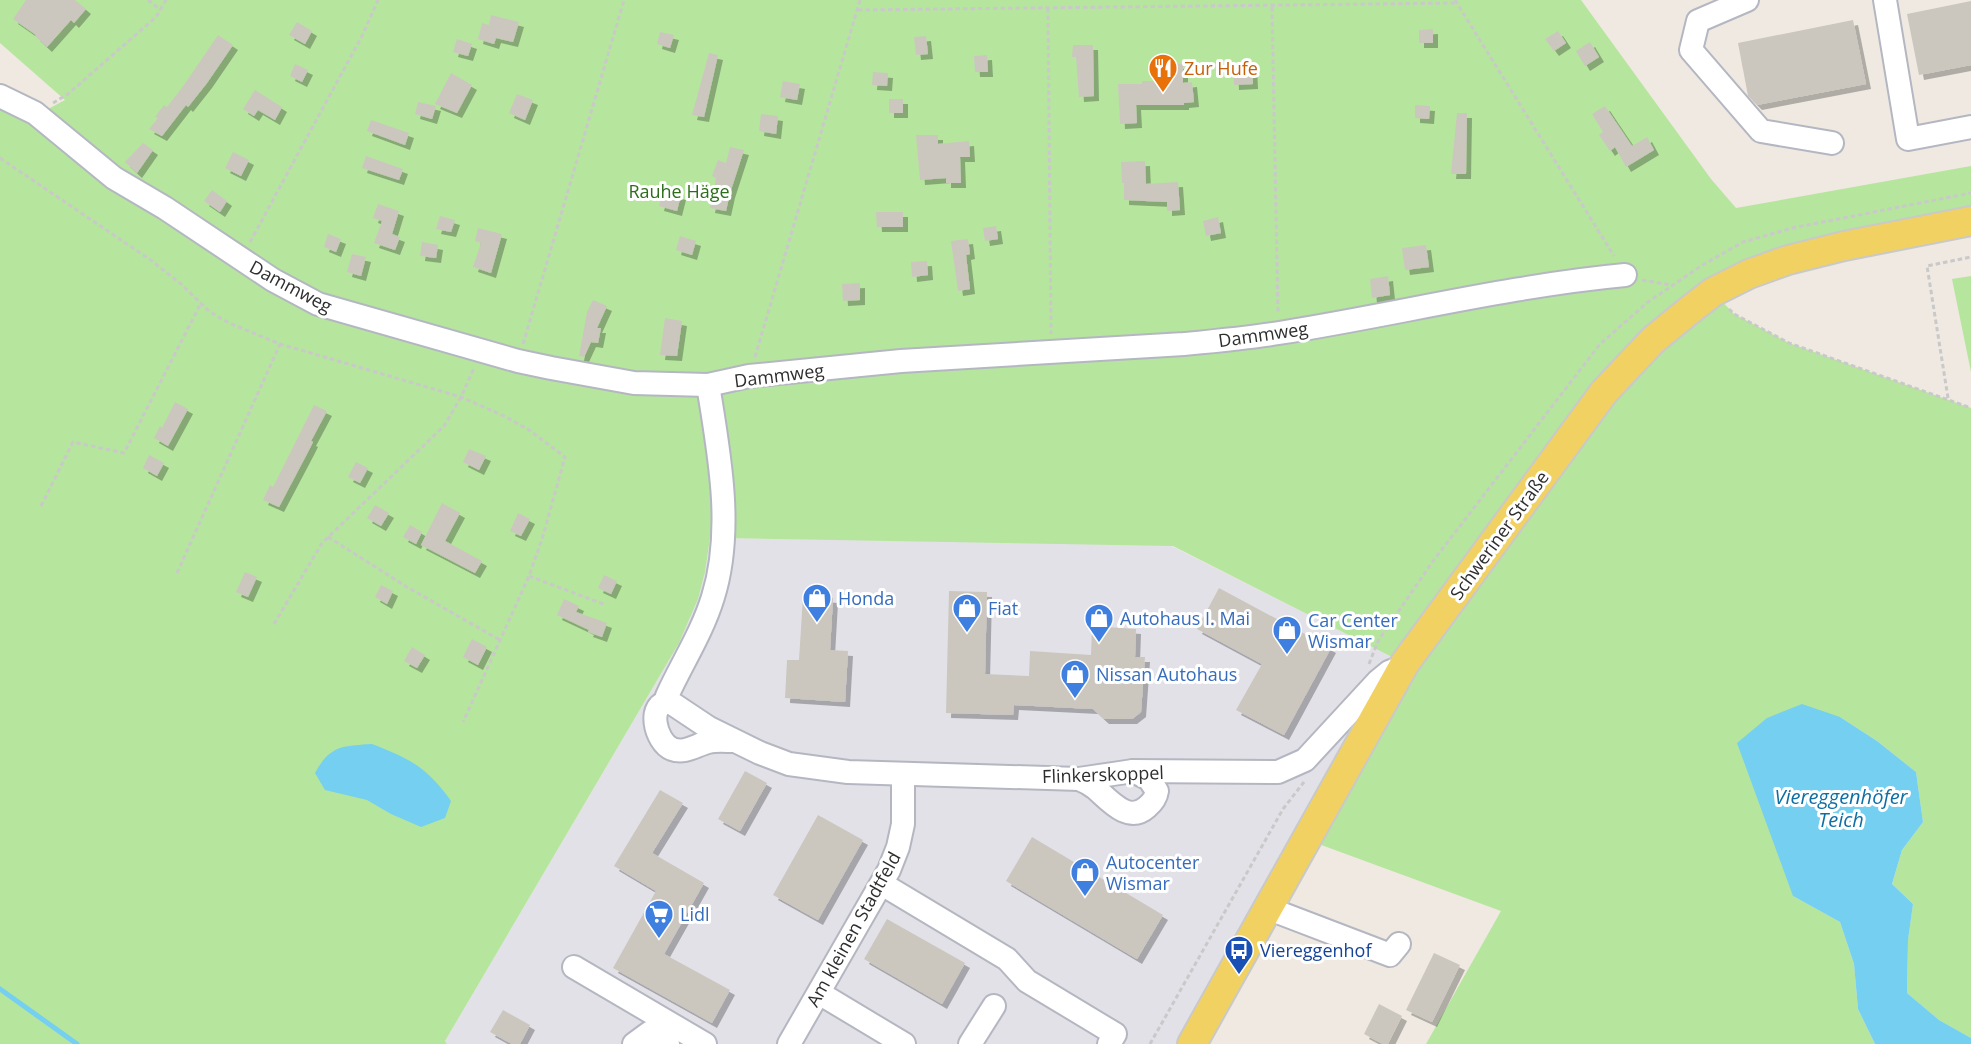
<svg xmlns="http://www.w3.org/2000/svg" width="1971" height="1044" viewBox="0 0 1971 1044" font-family="'Open Sans',sans-serif">
	<style>
		.industrial { fill: #e3e1e8 }
		.green { fill: #b6e59e }
		.water { fill: #75cff0 }
		.lines { fill: none; stroke-linecap: round; stroke-linejoin: round }
		.stream { stroke: #75cff0; stroke-width: 5 }
		.building { fill: #cbc7bf; filter: url(#shadow) }
		.minor-casing { stroke: #b4b7c1; stroke-width: 26 }
		.major-casing { stroke: #c9c9c9; stroke-width: 32 }
		.path { stroke: #c9c9c9; stroke-width: 3; stroke-dasharray: 4.5 3; stroke-linecap: butt }
		.minor { stroke: #fff; stroke-width: 22 }
		.major { stroke: #f2d163; stroke-width: 28 }
		.labels { text-anchor: middle; dominant-baseline: central; stroke-width: 6; stroke-linejoin: round; paint-order: stroke }
		.food-label { font-size: 18px; fill: #c56008; stroke: #fff; text-anchor: start }
		.park-label { font-size: 18px; fill: #2c6e1b; stroke: #fff }
		.street-label { font-size: 18px; fill: #2e2e2e; stroke: #fff }
		.shop-label { font-size: 18px; fill: #366cbe; stroke: #fff; text-anchor: start }
		.transit-label { font-size: 18px; fill: #164399; stroke: #fff; text-anchor: start }
		.water-label { font-size: 20px; font-style: italic; fill: #0d6fa3; stroke: #fff }
	</style>
	<defs>
		<filter id="shadow"><feDropShadow dx="5" dy="5" stdDeviation="0" flood-color="#0004"/></filter>
	</defs>
	<rect width="100%" height="100%" fill="#efe9e1"/>
	<path class="industrial" d="M710,538L1167,544L1405,663L1195,1044H447L445,1041L679,643L698,599L705,572Z"/>
	<g class="green">
		<path d="M0,0H1581L1711,179L1736,208L1971,166V221L1713,292L1734,314L1789,343L1971,408V1038L1939,1020L1907,993L1908,939L1913,904L1892,884L1902,850L1923,822L1916,772L1877,741L1840,717L1793,896L1840,922L1854,964L1858,1009L1875,1044H1426L1501,911L1305,839L1404,663L1173,546L722,538H710L705,572L698,599L679,643L445,1041L447,1044H0V96L35,113L50,108L65,100L0,43Z"/>
		<path d="M1971,276V372L1952,279Z"/>
	</g>
	<g class="water">
		<path d="M1802,704L1840,717L1877,741L1916,772L1923,822L1902,850L1892,884L1913,904L1908,940L1907,993L1939,1020L1971,1038V1044H1875L1858,1009L1854,964L1840,922L1793,896L1737,743L1767,718Z"/>
		<path d="M372,744C410,759 427,767 451,801L445,818L421,827L391,814L367,800L325,790L315,773C330,745 343,746 372,744Z"/>
	</g>
	<g class="lines">
		<path class="stream" d="M0,989L77,1044"/>
	</g>
	<g class="building">
		<path d="M26,0H75L86,9L74,23L71,20L47,47L35,36L36,35L13,19Z"/>
		<path d="M1971,1V65L1919,75L1907,14Z"/>
		<path d="M491,15L519,22L513,42L496,38L494,44L478,39L482,23L489,25Z"/>
		<path d="M1853,20L1866,84L1757,105L1748,96L1738,43Z"/>
		<path d="M297,22L312,31L305,44L289,35Z"/>
		<path d="M1433,29V43H1419V30Z"/>
		<path d="M1558,31L1566,43L1554,51L1545,39Z"/>
		<path d="M660,32L674,35L670,48L657,44Z"/>
		<path d="M218,35L233,45L207,83L188,107L186,105L162,136L149,129L158,118L155,117L164,105L167,107L184,85Z"/>
		<path d="M926,36L928,54L916,55L914,37Z"/>
		<path d="M457,39L472,44L468,56L453,52Z"/>
		<path d="M1590,42L1599,57L1585,66L1576,51Z"/>
		<path d="M1073,45H1093L1094,96L1079,97L1076,57H1072Z"/>
		<path d="M709,53L718,55L704,117L692,115Z"/>
		<path d="M987,55L988,72H975L974,56Z"/>
		<path d="M1252,62L1253,84L1234,85L1233,63Z"/>
		<path d="M295,64L308,70L302,82L290,76Z"/>
		<path d="M1162,64H1183V83L1192,82L1194,102L1184,103V105H1136L1137,123L1120,124L1118,84H1142V81H1162Z"/>
		<path d="M873,72L888,73L887,86L872,85Z"/>
		<path d="M451,73L472,85L457,113L435,104Z"/>
		<path d="M783,81L800,84L797,100L780,97Z"/>
		<path d="M255,90L282,107L275,120L258,110L254,116L243,109Z"/>
		<path d="M517,94L533,100L525,120L509,113Z"/>
		<rect x="889" y="99" width="14" height="14"/>
		<path d="M418,102L436,106L432,119L415,114Z"/>
		<path d="M1415,105L1430,106L1429,119L1415,118Z"/>
		<path d="M1605,106L1632,146L1647,137L1654,150L1626,167L1615,147L1610,151L1599,135L1603,132L1592,114Z"/>
		<path d="M1457,113H1467L1466,174H1451Z"/>
		<path d="M761,114L778,116L776,134L759,131Z"/>
		<path d="M371,120L409,133L405,145L367,131Z"/>
		<path d="M916,135H938V144L969,141L970,157H960L961,183H946V178L920,180Z"/>
		<path d="M143,143L153,150L137,173L125,162Z"/>
		<path d="M730,147L744,150L730,193L726,211L710,208L716,178L712,176L718,160L726,163Z"/>
		<path d="M233,152L249,160L241,176L225,168Z"/>
		<path d="M366,156L403,169L399,180L362,168Z"/>
		<path d="M1145,161L1146,184L1178,182L1180,210L1167,211V202L1124,200V183H1122L1121,162Z"/>
		<path d="M212,190L227,201L220,212L204,201Z"/>
		<path d="M663,191L681,195L677,211L659,206Z"/>
		<path d="M378,204L399,211L392,234L400,237L395,250L374,243L382,221L373,218Z"/>
		<path d="M876,212H903V227H877Z"/>
		<path d="M440,216L455,220L451,232L436,229Z"/>
		<path d="M1218,217L1221,233L1206,236L1203,221Z"/>
		<path d="M996,226L998,239L985,241L983,228Z"/>
		<path d="M478,228L502,234L491,273L473,267L481,243L475,241Z"/>
		<path d="M328,234L341,239L336,252L324,247Z"/>
		<path d="M680,236L696,241L692,255L676,250Z"/>
		<path d="M968,239L970,254L966,255L970,289L958,291L951,241Z"/>
		<path d="M422,242L438,245L436,258L420,256Z"/>
		<path d="M1426,245L1429,267L1405,270L1402,248Z"/>
		<path d="M352,254L366,257L361,276L347,272Z"/>
		<path d="M927,261L928,275L912,277L911,262Z"/>
		<path d="M1388,276L1390,295L1372,298L1370,279Z"/>
		<path d="M860,283V300L843,301L842,284Z"/>
		<path d="M593,300L607,306L597,328H601L598,343L591,342L584,357L579,356L587,312Z"/>
		<path d="M665,318L682,321L677,356L660,355Z"/>
		<path d="M175,402L188,409L168,446L154,438L160,426L162,428Z"/>
		<path d="M314,405L327,411L311,441L313,442L309,450L279,507L263,500L270,485L273,487Z"/>
		<path d="M469,449L486,456L479,470L463,462Z"/>
		<path d="M149,455L164,463L157,476L143,468Z"/>
		<path d="M356,462L368,468L360,483L348,477Z"/>
		<path d="M442,503L460,513L445,541L482,561L475,573L421,545Z"/>
		<path d="M375,505L389,513L381,526L367,518Z"/>
		<path d="M518,513L530,519L521,536L510,531Z"/>
		<path d="M410,525L422,532L416,544L403,537Z"/>
		<path d="M245,572L257,577L248,597L236,592Z"/>
		<path d="M604,575L617,581L611,594L598,588Z"/>
		<path d="M381,585L393,591L387,604L375,597Z"/>
		<path d="M1219,588L1331,648L1284,735L1236,710L1262,664L1197,629Z"/>
		<path d="M949,591L987,592L985,674L1029,676L1030,651L1091,655L1092,626L1136,629L1135,657H1145L1141,712L1132,719H1104L1093,709L1014,705L1013,715L946,713Z"/>
		<path d="M803,596L833,598L830,650L848,651L845,702L785,698L787,660H799Z"/>
		<path d="M564,599L579,606L576,612L607,623L602,637L588,632L589,630L557,615Z"/>
		<path d="M472,639L487,647L478,665L463,657Z"/>
		<path d="M412,647L425,655L417,668L404,661Z"/>
		<path d="M745,771L767,783L740,831L718,819Z"/>
		<path d="M660,790L683,803L652,853L704,883L664,954L730,990L712,1023L613,968L656,891L614,866Z"/>
		<path d="M818,815L863,840L818,920L773,895Z"/>
		<path d="M1032,837L1163,915L1137,959L1006,881Z"/>
		<path d="M887,919L965,963L942,1004L864,959Z"/>
		<path d="M1434,953L1460,965L1432,1022L1406,1010Z"/>
		<path d="M1379,1004L1402,1016L1388,1044H1383L1364,1034Z"/>
		<path d="M503,1010L530,1025L520,1044H512L490,1032Z"/>
	</g>
	<g class="lines">
		<g class="minor-casing">
			<g id="minor">
				<path d="M1747,0L1698,21L1691,50L1761,131L1832,143"/>
				<path d="M1885,0L1908,139L1971,127"/>
				<path d="M0,96L35,113L114,178L165,208L273,280L318,304L518,361L551,368L634,383L708,385L749,376L901,361L1184,344C1215,341 1247,338 1279,333C1394,315 1508,286 1625,275"/>
				<path d="M708,385C719,453 734,530 713,597C702,633 682,663 667,696L670,702L709,728L760,753L789,764L848,772L1079,779L1133,771L1278,772L1305,760L1378,681L1389,672L1402,667"/>
				<path d="M670,702C646,702 655,742 672,749C685,754 696,745 708,742C716,740 725,741 732,741"/>
				<path d="M1079,779C1084,781 1090,784 1095,788C1109,800 1128,824 1147,807C1153,802 1156,798 1157,791L1149,779L1133,771"/>
				<path d="M882,884L1007,959L1027,981L1115,1034L1109,1044"/>
				<path d="M1267,908L1390,955L1399,944"/>
				<path d="M574,967L705,1044"/>
				<path d="M819,993L904,1044"/>
				<path d="M634,1044L649,1033L668,1044"/>
				<path d="M789,1044L889,870L898,847L903,824V775"/>
				<path d="M970,1044L994,1006"/>
			</g>
		</g>
		<g class="major-casing">
			<path id="major" d="M1192,1044L1405,663L1604,392L1653,340L1691,309L1713,292L1749,274L1788,260L1844,246L1971,221"/>
		</g>
		<g class="path">
			<path d="M148,0L161,10"/>
			<path d="M1455,0L1614,256"/>
			<path d="M1272,7L1278,314"/>
			<path d="M1048,8L1051,334"/>
			<path d="M858,10L1457,3"/>
			<path d="M53,103L68,94L156,17L166,0"/>
			<path d="M0,158L152,261L181,284L210,312L229,323L280,344L461,397L504,416L529,430L565,457L542,539L529,576L463,722"/>
			<path d="M250,242L362,36L378,0"/>
			<path d="M1642,280L1671,285"/>
			<path d="M1729,309L1734,314L1789,343L1971,408"/>
			<path d="M523,344L624,0"/>
			<path d="M755,357L860,0"/>
			<path d="M1948,398L1927,266L1971,257"/>
			<path d="M41,506L73,442L124,453L201,303"/>
			<path d="M328,537L407,587L500,640"/>
			<path d="M177,573L280,344"/>
			<path d="M529,576L606,605"/>
			<path d="M274,624L322,543L444,426L461,397L474,368"/>
			<path d="M1369,664L1378,641L1433,561L1600,344L1648,302L1704,264L1743,242L1792,228L1971,193"/>
			<path d="M1150,1044L1283,809L1304,782"/>
		</g>
		<use href="#minor" class="minor"/>
		<use href="#major" class="major"/>
	</g>
	<defs>
		<g id="restaurant-pin" transform="scale(1.5)"><path d="M0 17L-7.5 6A9.5 9.5 0 1 1 7.5 6Z" fill="#e8710a" stroke="#fff"/><path d="M-5-6h1v4h1v-4h1v4h1v-4h1v5L-1.5 .5V6h-2V.5L-5-1ZM5-6V6H3V1.5H1.5Q1.5-4 5-6Z" fill="#fff"/></g>
		<g id="shop-pin" transform="scale(1.5)"><path d="M0 17L-7.5 6A9.5 9.5 0 1 1 7.5 6Z" fill="#3f7fe0" stroke="#fff"/><path d="M-5-2.5h2.3a2.7 3.5 0 0 1 5.4 0H5L5.5 6h-11ZM-1.5-2.5h3a1.5 2.3 0 0 0-3 0Z" fill="#fff"/></g>
		<g id="supermarket-pin" transform="scale(1.5)"><path d="M0 17L-7.5 6A9.5 9.5 0 1 1 7.5 6Z" fill="#3f7fe0" stroke="#fff"/><path d="M-6-5.5h2.5l.6 2H6L4.5 2H-2.5L-4.4-4H-6ZM-1.5 3.2a1.3 1.3 0 1 0 .1 0ZM3 3.2a1.3 1.3 0 1 0 .1 0Z" fill="#fff"/></g>
		<g id="bus-pin" transform="scale(1.5)"><path d="M0 17L-7.5 6A9.5 9.5 0 1 1 7.5 6Z" fill="#1a4fb4" stroke="#fff"/><path d="M-5-6H5V4H4V6H2V4H-2V6H-4V4H-5ZM-3.5-4V0h7V-4ZM-3.5 1.2v1.5H-2V1.2ZM2 1.2v1.5H3.5V1.2Z" fill="#fff"/></g>
	</defs>
	<g fill-rule="evenodd">
		<use href="#restaurant-pin" x="1163" y="68"/>
		<use href="#shop-pin" x="817" y="598"/>
		<use href="#shop-pin" x="967" y="608"/>
		<use href="#shop-pin" x="1099" y="618"/>
		<use href="#shop-pin" x="1287" y="630"/>
		<use href="#shop-pin" x="1075" y="674"/>
		<use href="#shop-pin" x="1085" y="872"/>
		<use href="#supermarket-pin" x="659" y="914"/>
		<use href="#bus-pin" x="1239" y="950"/>
	</g>
	<g class="labels">
		<g class="food-label">
			<text x="1184" y="68">Zur Hufe</text>
		</g>
		<g class="park-label">
			<text x="679" y="191">Rauhe Häge</text>
		</g>
		<g class="street-label">
			<text transform="translate(291 286) rotate(28)">Dammweg</text>
			<text transform="translate(1263 334) rotate(-8)">Dammweg</text>
			<text transform="translate(779 375) rotate(-7)">Dammweg</text>
			<text transform="translate(1499 535) rotate(-54)">Schweriner Straße</text>
			<text transform="translate(1103 774) rotate(-2)">Flinkerskoppel</text>
			<text transform="translate(853 929) rotate(-61)">Am kleinen Stadtfeld</text>
		</g>
		<g class="shop-label">
			<text x="838" y="598">Honda</text>
			<text x="988" y="608">Fiat</text>
			<text x="1120" y="618">Autohaus I. Mai</text>
			<text x="1308" y="620">Car Center<tspan x="1308" dy="21">Wismar</tspan></text>
			<text x="1096" y="674">Nissan Autohaus</text>
			<text x="1106" y="862">Autocenter<tspan x="1106" dy="21">Wismar</tspan></text>
			<text x="680" y="914">Lidl</text>
		</g>
		<g class="transit-label">
			<text x="1260" y="950">Viereggenhof</text>
		</g>
		<g class="water-label">
			<text x="1841" y="796">Viereggenhöfer<tspan x="1841" dy="23">Teich</tspan></text>
		</g>
	</g>
</svg>
